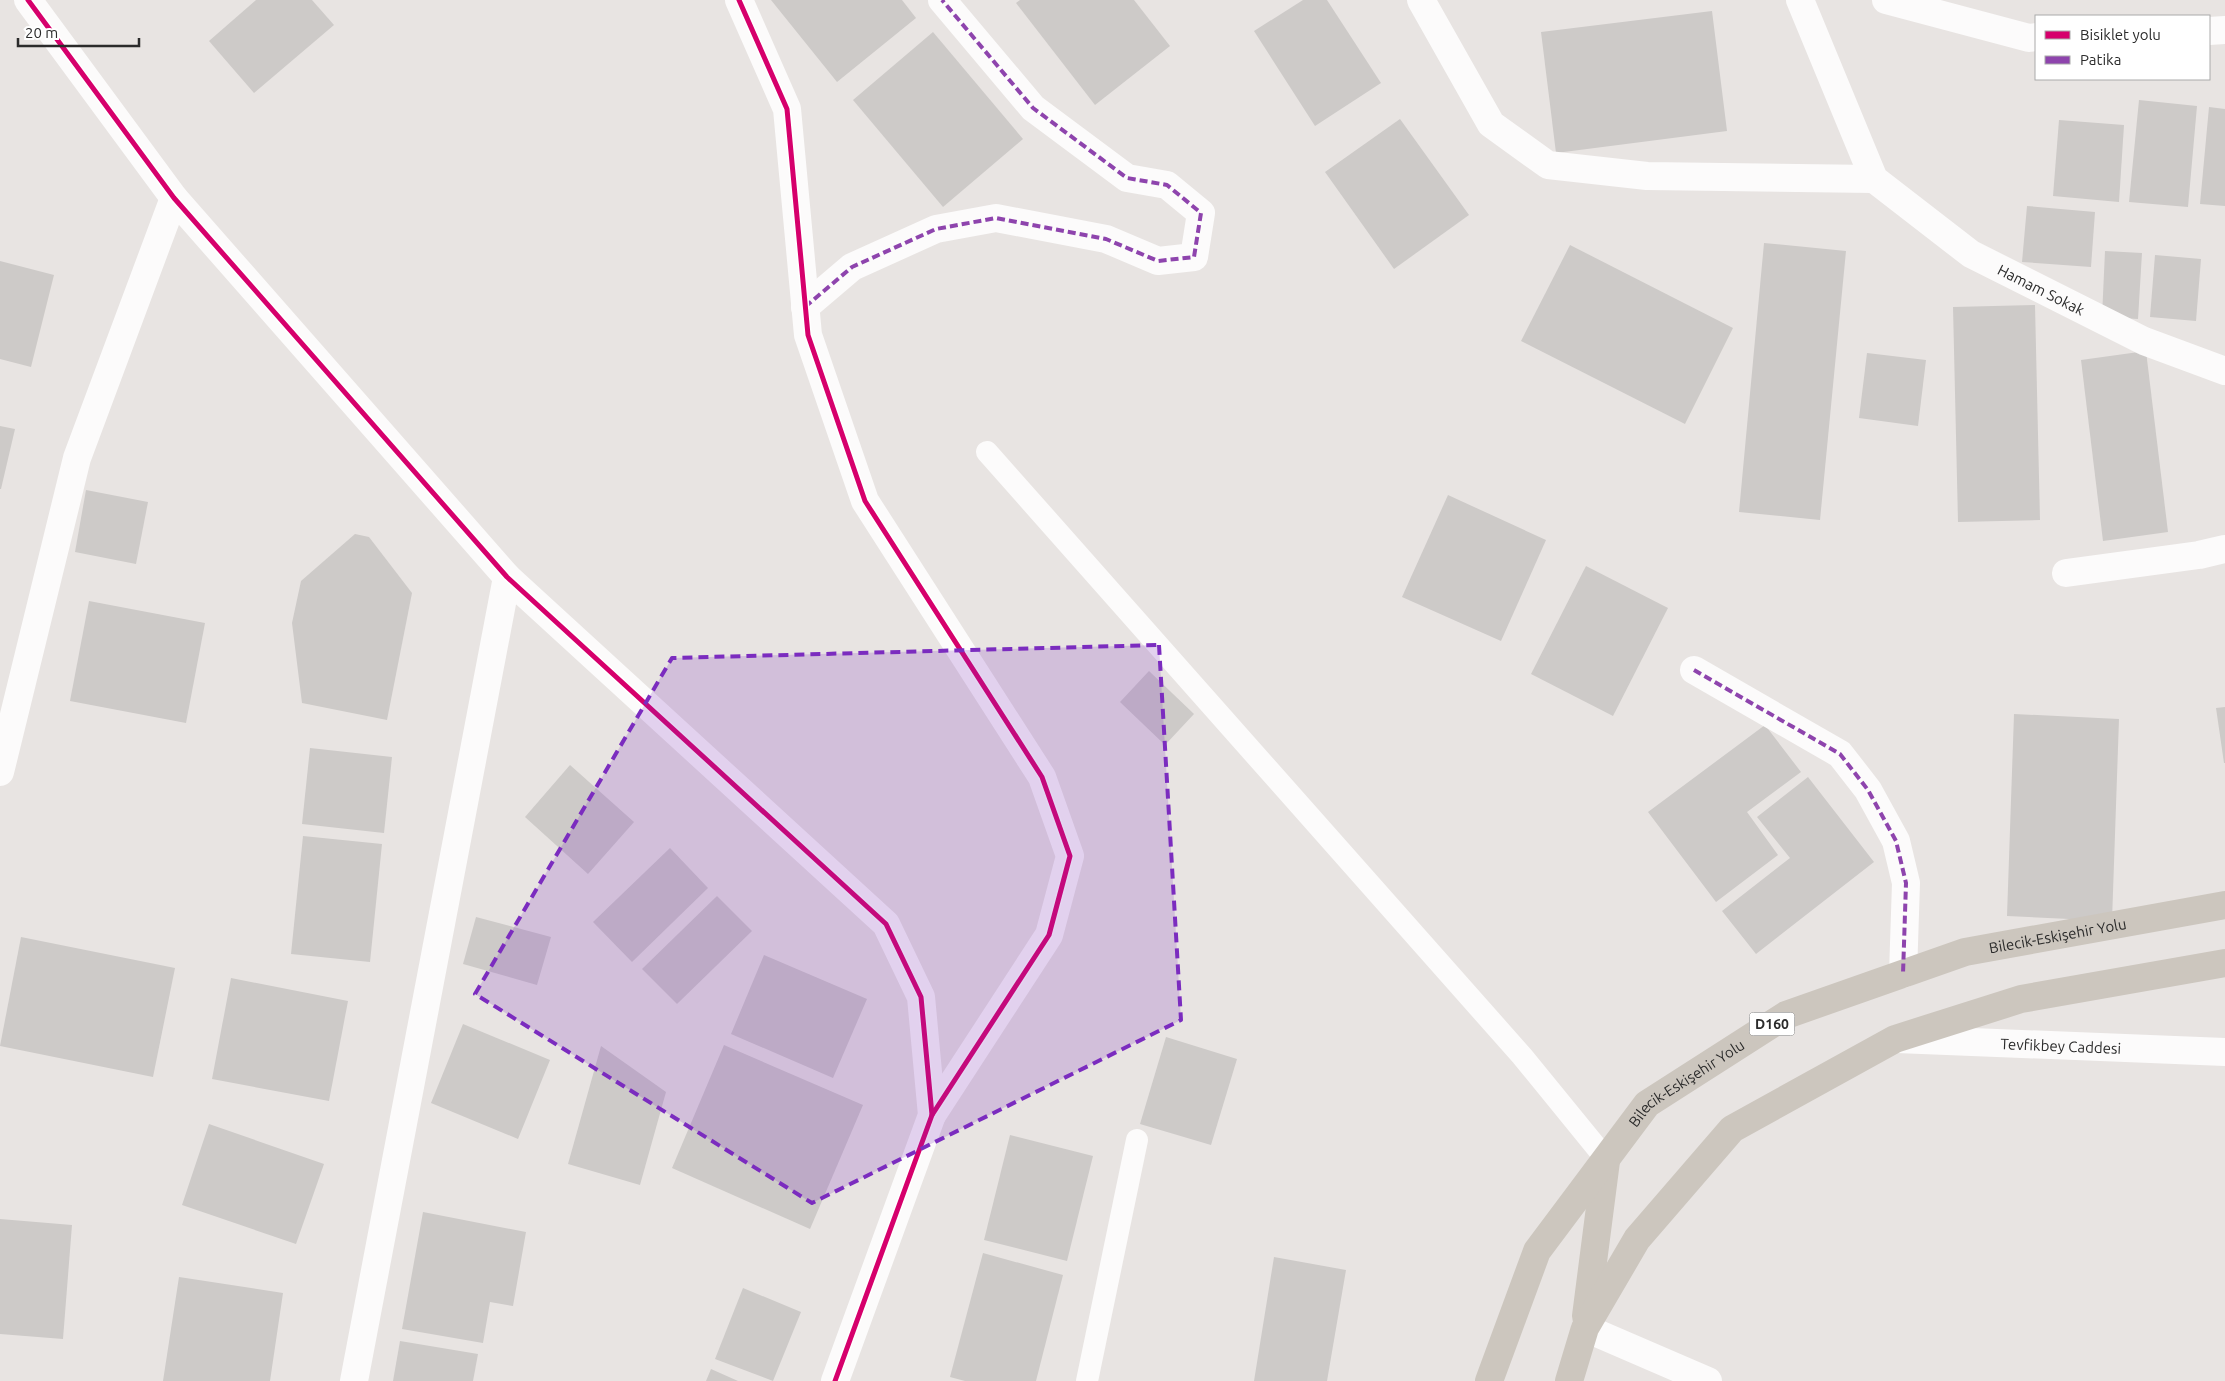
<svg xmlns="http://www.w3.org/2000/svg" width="2225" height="1381" viewBox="0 0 2225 1381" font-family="Ubuntu,sans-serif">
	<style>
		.building { fill: #cdcac8 }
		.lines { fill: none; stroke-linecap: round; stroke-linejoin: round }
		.lane { stroke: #fcfbfb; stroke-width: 22 }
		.street { stroke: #fcfbfb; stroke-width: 28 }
		.secondary { stroke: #fcfbfb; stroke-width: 28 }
		.primary { stroke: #ccc6be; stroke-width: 28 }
		.quiet { stroke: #8e44ad; stroke-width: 4; stroke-dasharray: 8 4; stroke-linecap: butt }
		.cycleway-casing { stroke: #fff; stroke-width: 8 }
		.cycleway { stroke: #d6006c; stroke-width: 5 }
		.marked { fill: #7b2cbf; fill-opacity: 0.2; stroke: #7b2cbf; stroke-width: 4; stroke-dasharray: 10 6; stroke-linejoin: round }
		.labels { text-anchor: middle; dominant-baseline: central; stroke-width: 5; stroke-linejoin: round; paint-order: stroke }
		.shield { fill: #fff; stroke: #6b6b6b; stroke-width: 1 }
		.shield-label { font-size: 14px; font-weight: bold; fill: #2b2b2b }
		.street-label { font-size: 15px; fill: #2b2b2b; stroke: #fff }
	</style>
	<rect width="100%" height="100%" fill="#e8e4e2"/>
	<g class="building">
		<path d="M256,0H312L334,25L254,93L209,41Z"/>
		<path d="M771,0H902L916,18L837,82Z"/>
		<path d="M1020,0H1134L1170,46L1095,105L1016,3Z"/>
		<path d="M1303,0H1327L1381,83L1315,126L1254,31Z"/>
		<path d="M1712,11L1727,131L1556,153L1541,32Z"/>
		<path d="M933,32L1023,139L943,207L853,100Z"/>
		<path d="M2139,100L2197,106L2188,207L2129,202Z"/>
		<path d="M2209,107L2225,109V206L2200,204Z"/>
		<path d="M1400,119L1469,215L1394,269L1325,172Z"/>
		<path d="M2059,120L2124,125L2119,202L2053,196Z"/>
		<path d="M2027,206L2095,212L2091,267L2022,262Z"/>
		<path d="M1764,243L1846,251L1820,520L1739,512Z"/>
		<path d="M1570,245L1733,328L1685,424L1521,341Z"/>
		<path d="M2105,251L2142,253L2138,319L2102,317Z"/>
		<path d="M2155,255L2201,259L2196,321L2150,317Z"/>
		<path d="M0,261L54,275L31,367L0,359Z"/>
		<path d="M2035,305L2040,520L1958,522L1953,307Z"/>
		<path d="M2146,351L2168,532L2103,541L2081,360Z"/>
		<path d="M1867,353L1926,360L1918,426L1859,418Z"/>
		<path d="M0,426L15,429L1,489H0Z"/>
		<path d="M86,490L148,502L136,564L75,552Z"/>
		<path d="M1448,495L1546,540L1501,641L1402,597Z"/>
		<path d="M355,534L369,537L412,593L387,720L302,703L292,623L301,581Z"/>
		<path d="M1586,566L1668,608L1613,716L1531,674Z"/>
		<path d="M89,601L205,623L186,723L70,701Z"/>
		<path d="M1149,671L1194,714L1165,745L1120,702Z"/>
		<path d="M2225,707V763H2224L2216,708Z"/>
		<path d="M2014,714L2119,719L2112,921L2007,916Z"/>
		<path d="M1765,725L1801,772L1747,812L1778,855L1716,902L1648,812Z"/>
		<path d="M310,748L392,757L384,833L302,824Z"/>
		<path d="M570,765L634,822L588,874L525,817Z"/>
		<path d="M1808,777L1874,862L1756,954L1722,911L1790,858L1757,817Z"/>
		<path d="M303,836L382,844L370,962L291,954Z"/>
		<path d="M670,848L708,888L632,962L593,922Z"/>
		<path d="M717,896L752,931L677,1004L642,969Z"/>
		<path d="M476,917L551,937L537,985L463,964Z"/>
		<path d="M21,937L175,968L153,1077L0,1046Z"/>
		<path d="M764,955L867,999L833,1078L731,1034Z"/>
		<path d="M231,978L348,1001L329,1101L212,1079Z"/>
		<path d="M463,1024L550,1060L518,1139L431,1103Z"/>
		<path d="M1166,1037L1237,1059L1211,1145L1140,1124Z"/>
		<path d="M724,1045L863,1105L810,1229L672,1168Z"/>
		<path d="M601,1046L666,1092L640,1185L568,1164Z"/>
		<path d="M209,1124L324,1164L296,1244L182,1205Z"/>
		<path d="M1010,1135L1093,1156L1067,1261L984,1240Z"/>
		<path d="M423,1212L526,1232L513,1306L490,1302L483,1343L402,1329Z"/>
		<path d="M0,1219L72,1225L63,1339L0,1334Z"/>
		<path d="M983,1253L1063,1275L1036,1381H965L950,1377Z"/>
		<path d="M1274,1257L1346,1270L1327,1381H1254Z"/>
		<path d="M179,1277L283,1293L270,1381H163Z"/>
		<path d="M743,1288L801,1312L773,1381L715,1359Z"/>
		<path d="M400,1341L478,1354L473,1381H393Z"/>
		<path d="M711,1369L738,1381H706Z"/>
	</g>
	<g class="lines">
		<g class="lane">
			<path d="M987,452L1522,1056L1606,1159"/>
			<path d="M1087,1381L1137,1140"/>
		</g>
		<g class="street">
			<path d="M28,0L174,198L507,577L886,924L921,997L932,1115L835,1381"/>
			<path d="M739,0L787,109L808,335L865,501L1042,777L1070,856L1049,935L932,1115"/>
			<path d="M1421,0L1491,124L1548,165L1647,176L1874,179"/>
			<path id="s1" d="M1800,0L1874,179L1971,254L2144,341L2225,371"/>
			<path d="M1886,0L2029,38L2036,37"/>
			<path d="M2209,31L2225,30"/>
			<path d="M805,307L852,267L936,229L996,218L1106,239L1158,261L1194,257L1201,213L1167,185L1127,178L1033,108L942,0"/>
			<path d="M2066,573L2199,555L2225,549"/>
			<path d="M1694,670L1840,754L1868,790L1896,841L1906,883L1903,974"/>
			<path d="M0,772L77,458L174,198"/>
			<path id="s2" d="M1897,1039L2225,1052"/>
			<path d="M354,1381L507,577"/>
		</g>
		<path class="secondary" d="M1585,1328L1708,1381"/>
		<g class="primary">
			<path d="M1586,1316L1606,1161"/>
			<path id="s3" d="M1489,1381L1537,1251L1647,1104L1786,1015L1965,952L2225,905"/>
			<path d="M1569,1381L1585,1328L1637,1239L1732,1129L1895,1039L2021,999L2225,963"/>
		</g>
		<g class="quiet">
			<path d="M805,307L852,267L936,229L996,218L1106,239L1158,261L1194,257L1201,213L1167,185L1127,178L1033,108L942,0"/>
			<path d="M1694,670L1840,754L1868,790L1896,841L1906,883L1903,974"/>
		</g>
		<g class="cycleway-casing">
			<g id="cycleway">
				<path d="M28,0L174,198L507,577L886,924L921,997L932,1115L835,1381"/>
				<path d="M739,0L787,109L808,335L865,501L1042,777L1070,856L1049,935L932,1115"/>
			</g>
		</g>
		<use href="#cycleway" class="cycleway"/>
	</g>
	<path class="marked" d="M1159,645L1181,1020L812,1203L475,994L672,658Z"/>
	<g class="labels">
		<rect class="shield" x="1749.5" y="1012.5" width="45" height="23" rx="4"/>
		<g class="shield-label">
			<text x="1772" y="1024">D160</text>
		</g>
		<g class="street-label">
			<text stroke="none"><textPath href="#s1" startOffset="395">Hamam Sokak</textPath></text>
			<text stroke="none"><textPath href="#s3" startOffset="771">Bilecik-Eskişehir Yolu</textPath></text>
			<text stroke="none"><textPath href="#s2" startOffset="164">Tevfikbey Caddesi</textPath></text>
			<text stroke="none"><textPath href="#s3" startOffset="366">Bilecik-Eskişehir Yolu</textPath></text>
		</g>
	</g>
	<rect x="2035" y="15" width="175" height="65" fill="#ffffff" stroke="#aaaaaa"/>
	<rect x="2045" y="31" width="25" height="8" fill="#d6006c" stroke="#aaaaaa"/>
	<text x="2080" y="40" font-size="15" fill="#2b2b2b">Bisiklet yolu</text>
	<rect x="2045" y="56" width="25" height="8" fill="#8e44ad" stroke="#aaaaaa"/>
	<text x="2080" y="65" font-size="15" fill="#2b2b2b">Patika</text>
	<path d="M18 38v8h121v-8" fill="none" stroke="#2b2b2b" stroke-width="2.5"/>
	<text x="25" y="38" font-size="15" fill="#2b2b2b" stroke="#ffffff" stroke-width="4" paint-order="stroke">20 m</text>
</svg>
